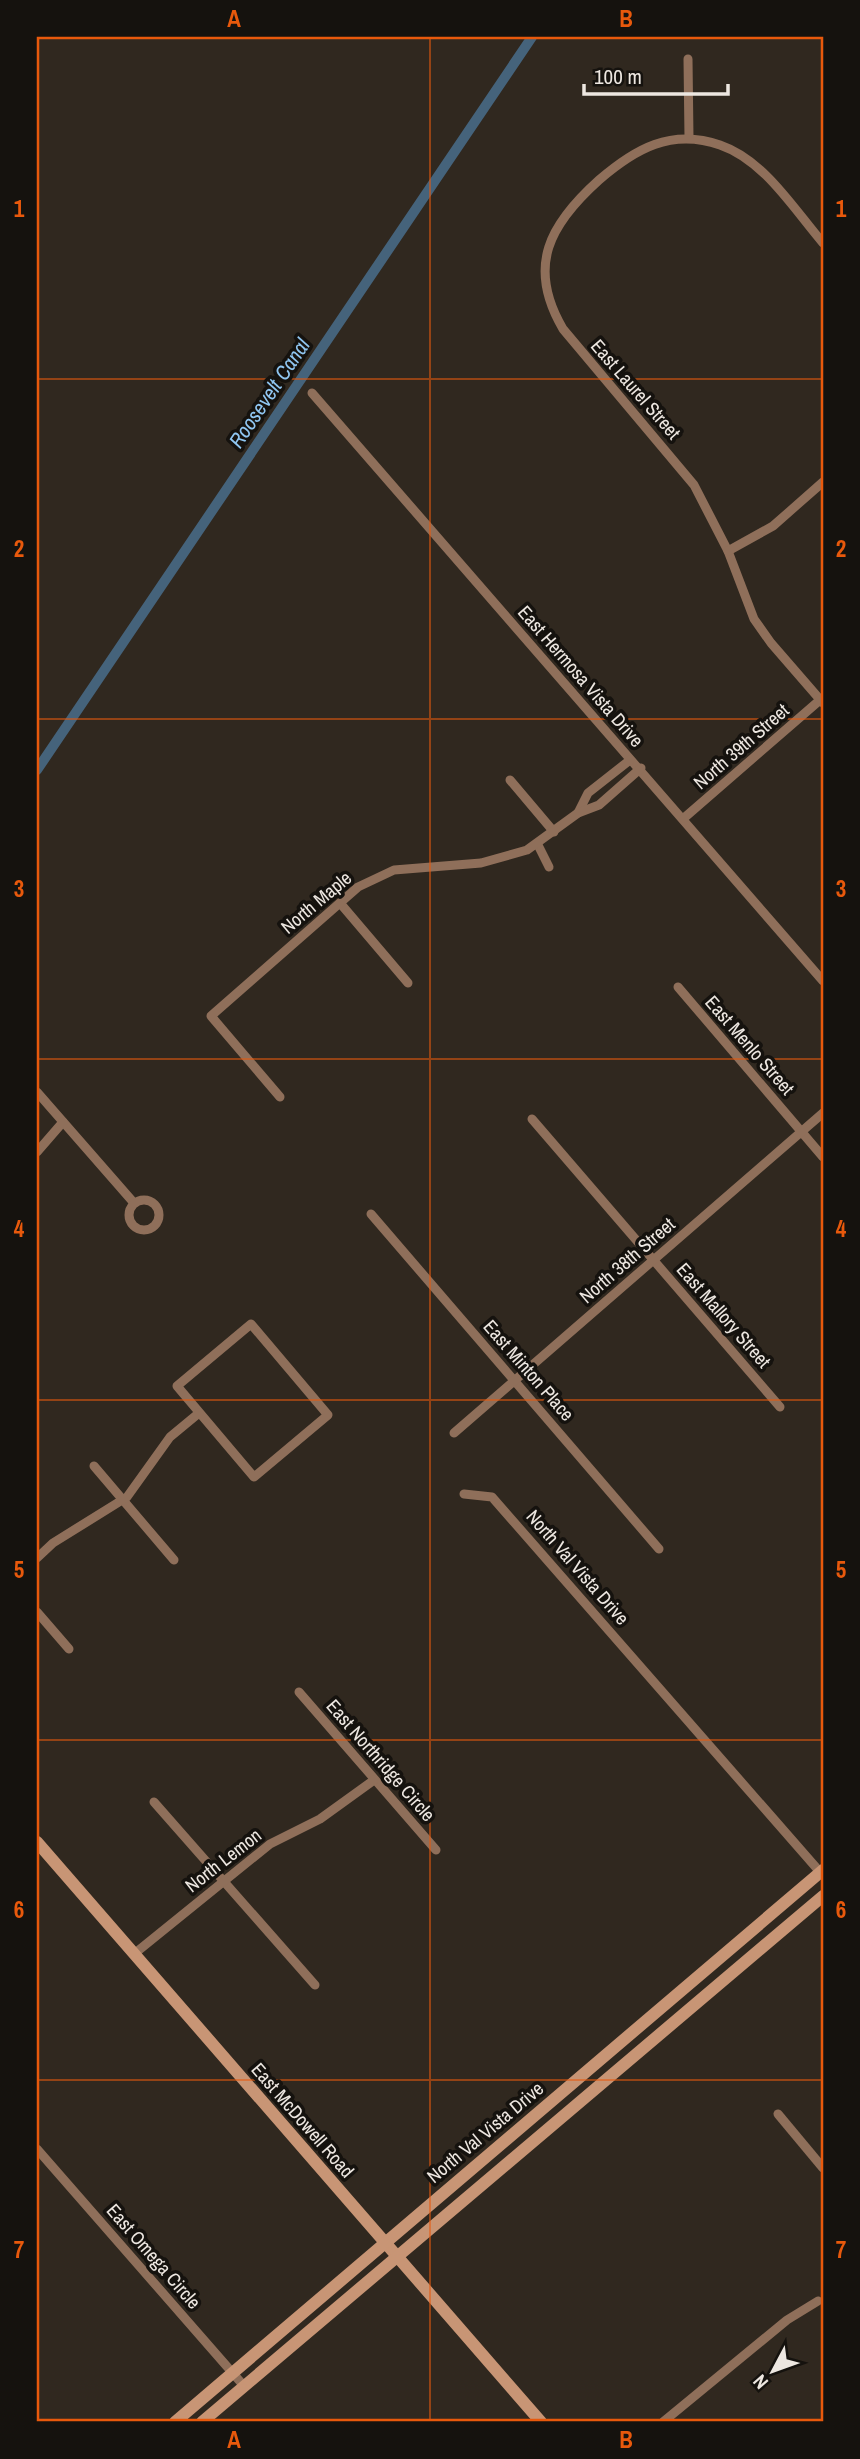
<svg xmlns="http://www.w3.org/2000/svg" width="860" height="2459" viewBox="0 0 860 2459" font-family="'Archivo Narrow',sans-serif">
	<style>
		.lines { fill: none; stroke-linecap: round; stroke-linejoin: round }
		.canal { stroke: #45637b; stroke-width: 10 }
		.street { stroke: #8f6f5a; stroke-width: 9 }
		.secondary { stroke: #c89575; stroke-width: 12 }
		.grid { fill: none; stroke: #e8590c; stroke-width: 2; stroke-opacity: 0.55 }
		.labels { text-anchor: middle; dominant-baseline: central; stroke-width: 7; stroke-linejoin: round; paint-order: stroke }
		.street-label { font-size: 19px; fill: #ede7e1; stroke: #15120e }
		.water-label { font-size: 21px; font-style: italic; fill: #90c6f1; stroke: #15120e }
		.neatline { fill: none; stroke: #e8590c; stroke-width: 2.5 }
		.grid-label { font-size: 23px; text-anchor: middle; font-weight: bold; fill: #e8590c }
	</style>
	<rect width="100%" height="100%" fill="#30281f"/>
	<g class="lines">
		<path class="canal" d="M37,770L532,37"/>
		<g class="street">
			<path d="M688,59L689,138"/>
			<path d="M823,243C793,208 764,160 720,145C671,128 635,149 599,180C550,224 526,266 563,329L694,485L728,551L754,619L771,643L823,703"/>
			<path d="M312,393L823,981"/>
			<path d="M728,551L773,526L823,482"/>
			<path d="M510,780L554,832"/>
			<path d="M578,813L588,793L630,760"/>
			<path d="M684,818L820,700"/>
			<path d="M538,845L549,867"/>
			<path d="M340,903L408,983"/>
			<path d="M678,987L823,1157"/>
			<path d="M37,1092L134,1203"/>
			<path d="M280,1097L211,1016L358,887L394,870L481,863L527,850L578,813L599,805L641,768"/>
			<path d="M532,1119L780,1407"/>
			<path d="M37,1152L63,1122"/>
			<circle cx="144" cy="1215" r="15"/>
			<path d="M371,1214L659,1549"/>
			<path d="M251,1324L328,1415L254,1477L177,1386Z"/>
			<path d="M454,1433L823,1113"/>
			<path d="M94,1466L174,1560"/>
			<path d="M464,1494L492,1497L820,1872"/>
			<path d="M37,1558L53,1543L127,1497L170,1437L199,1413"/>
			<path d="M37,1612L69,1649"/>
			<path d="M299,1692L436,1850"/>
			<path d="M154,1802L315,1985"/>
			<path d="M134,1954L270,1844L320,1819L374,1780"/>
			<path d="M778,2114L823,2168"/>
			<path d="M37,2149L244,2386"/>
			<path d="M663,2422L787,2320L818,2301"/>
		</g>
		<g class="secondary">
			<path d="M37,1842L541,2422"/>
			<path d="M175,2422L823,1870"/>
			<path d="M202,2422L823,1896"/>
		</g>
	</g>
	<path class="grid" d="M430,37V2422M37,379H823M37,719H823M37,1059H823M37,1400H823M37,1740H823M37,2080H823"/>
	<g class="labels">
		<g class="street-label">
			<text transform="translate(636 389) rotate(49)">East Laurel Street</text>
			<text transform="translate(581 676) rotate(49)">East Hermosa Vista Drive</text>
			<text transform="translate(741 746) rotate(-41)">North 39th Street</text>
			<text transform="translate(316 902) rotate(-40)">North Maple</text>
			<text transform="translate(750 1045) rotate(49)">East Menlo Street</text>
			<text transform="translate(627 1260) rotate(-41)">North 38th Street</text>
			<text transform="translate(724 1315) rotate(49)">East Mallory Street</text>
			<text transform="translate(529 1370) rotate(49)">East Minton Place</text>
			<text transform="translate(578 1567) rotate(49)">North Val Vista Drive</text>
			<text transform="translate(381 1760) rotate(49)">East Northridge Circle</text>
			<text transform="translate(223 1860) rotate(-38)">North Lemon</text>
			<text transform="translate(303 2120) rotate(49)">East McDowell Road</text>
			<text transform="translate(485 2132) rotate(-40)">North Val Vista Drive</text>
			<text transform="translate(154 2256) rotate(49)">East Omega Circle</text>
		</g>
		<g class="water-label">
			<text transform="translate(269 393) rotate(-56)">Roosevelt Canal</text>
		</g>
	</g>
	<rect width="860" height="2459" fill="none" stroke="#15120e" stroke-width="77"/>
	<g transform="translate(773 2371) rotate(229)" stroke="#15120e" stroke-width="5" paint-order="stroke">
	<path d="M0-5L12 26L0 18L-12 26Z" fill="#ede7e1"/>
	<text y="-10" font-size="19" font-weight="bold" text-anchor="middle" fill="#ede7e1">N</text>
	</g>
	<path d="M584 84v10h144v-10" fill="none" stroke="#ede7e1" stroke-width="3.5"/>
	<text x="594" y="84" font-size="21" fill="#ede7e1" stroke="#15120e" stroke-width="5" paint-order="stroke">100 m</text>
	<rect x="38" y="38" width="784" height="2382" class="neatline"/>
	<g class="grid-label">
		<text x="234" y="27">A</text>
		<text x="626" y="27">B</text>
		<text x="19" y="217">1</text>
		<text x="841" y="217">1</text>
		<text x="19" y="557">2</text>
		<text x="841" y="557">2</text>
		<text x="19" y="897">3</text>
		<text x="841" y="897">3</text>
		<text x="19" y="1237">4</text>
		<text x="841" y="1237">4</text>
		<text x="19" y="1578">5</text>
		<text x="841" y="1578">5</text>
		<text x="19" y="1918">6</text>
		<text x="841" y="1918">6</text>
		<text x="19" y="2258">7</text>
		<text x="841" y="2258">7</text>
		<text x="234" y="2448">A</text>
		<text x="626" y="2448">B</text>
	</g>
</svg>
